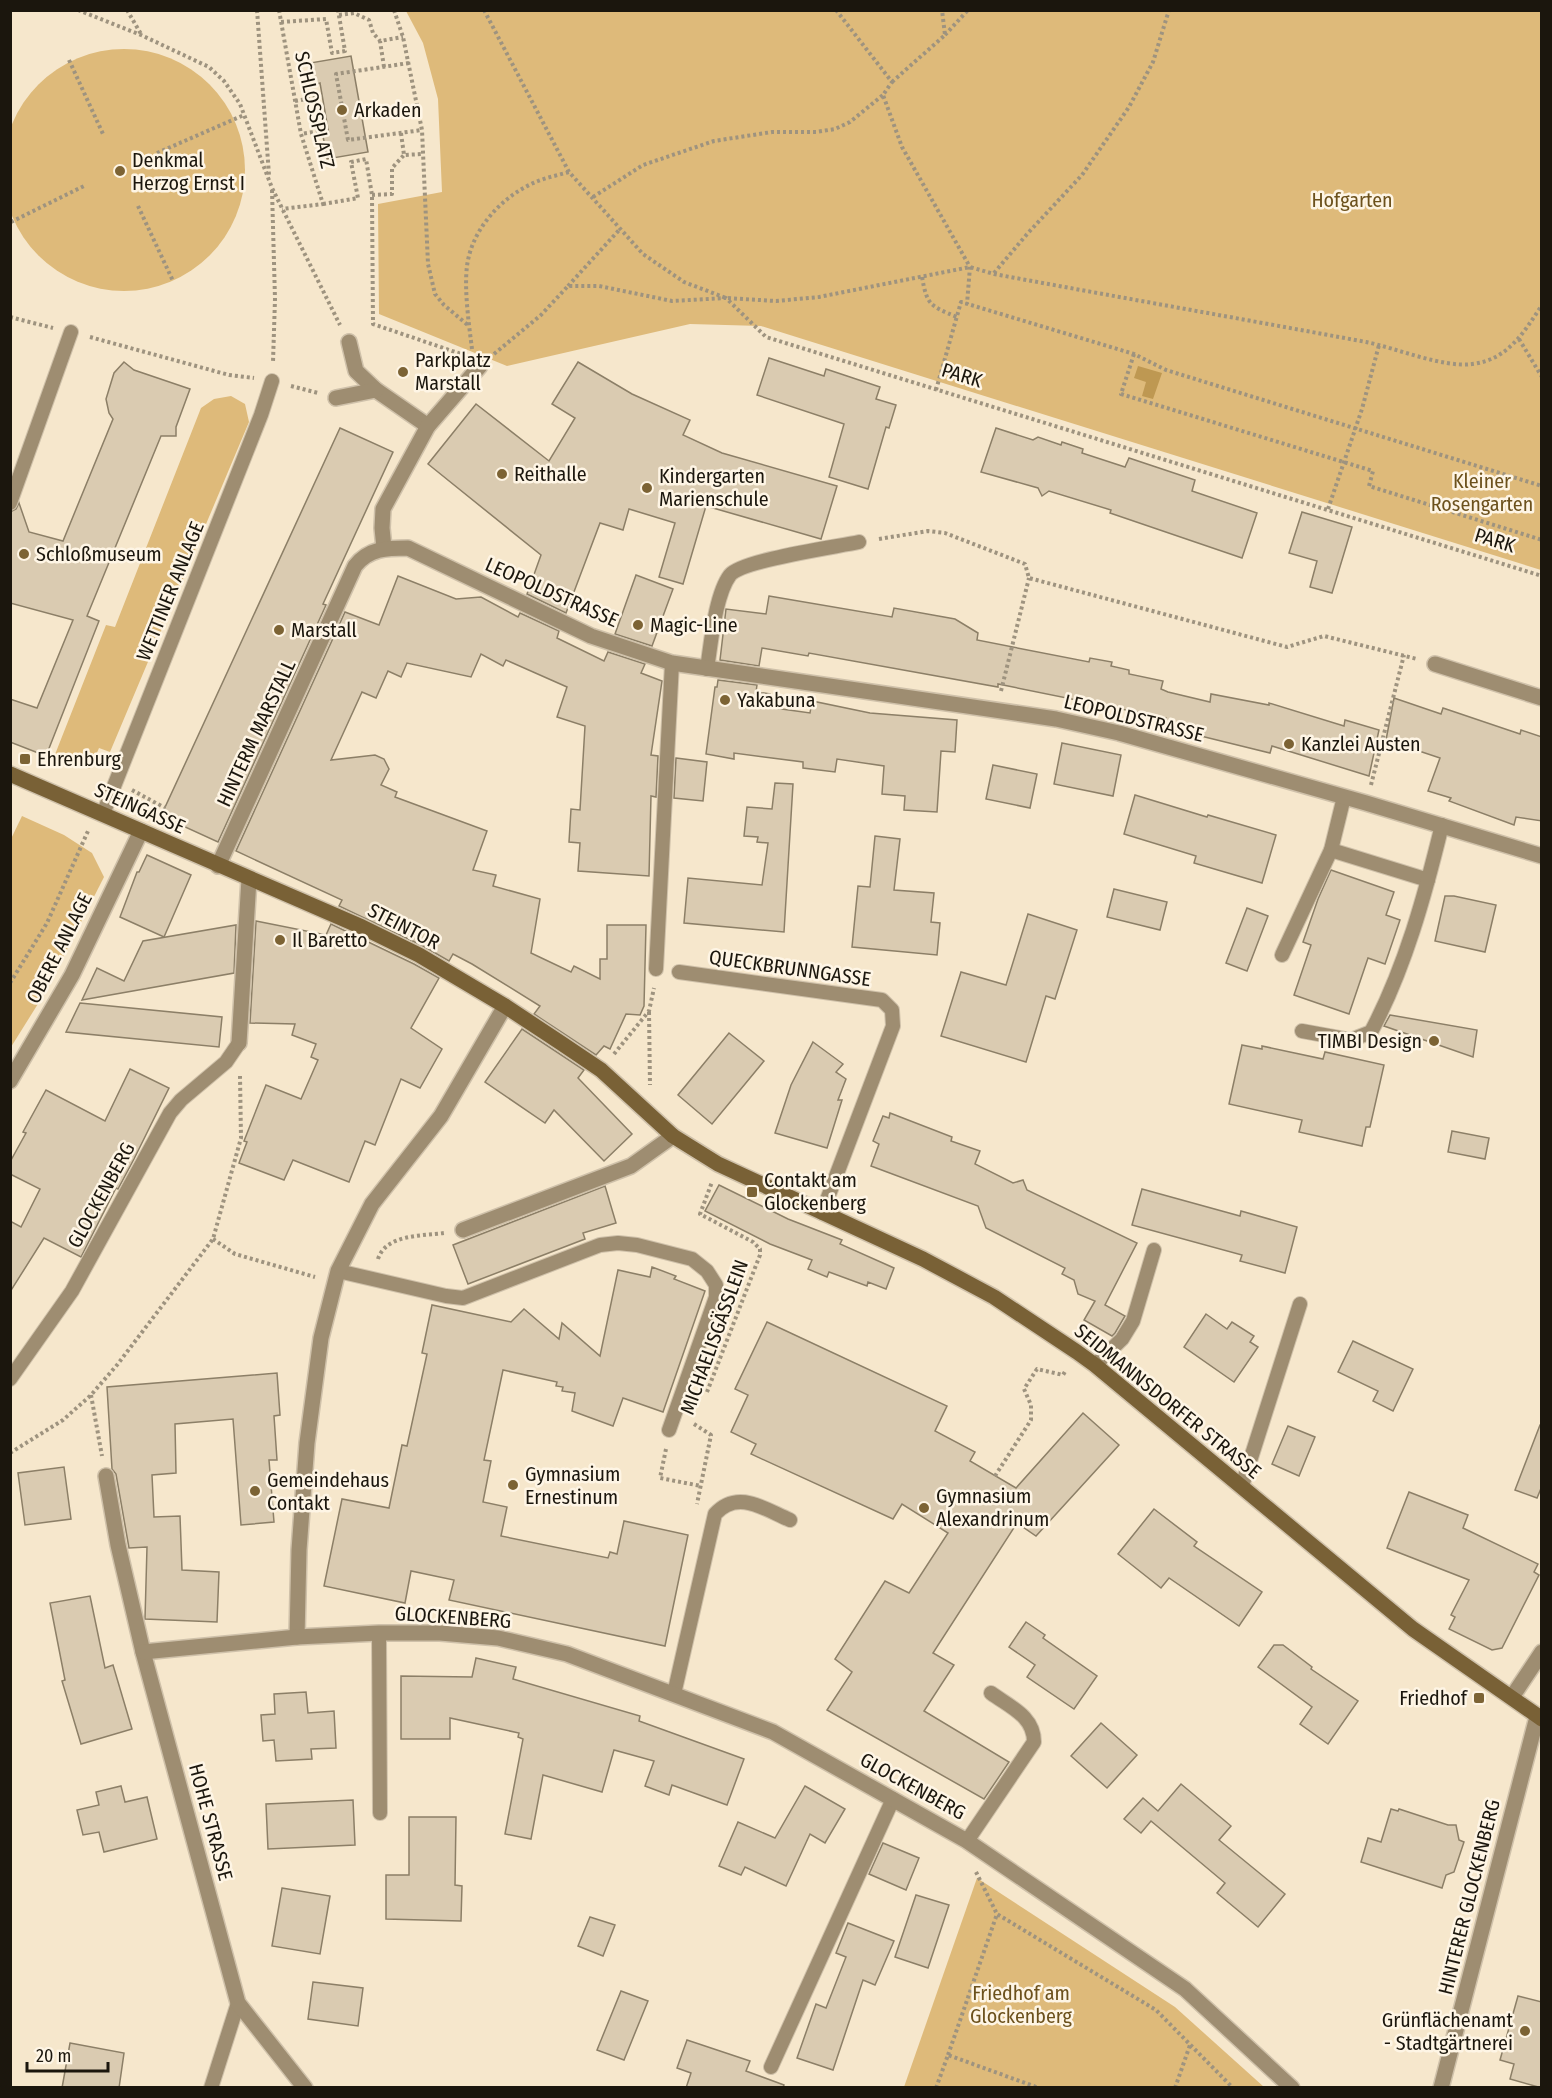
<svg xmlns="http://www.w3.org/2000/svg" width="1552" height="2098" viewBox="0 0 1552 2098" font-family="'Fira Sans Condensed',sans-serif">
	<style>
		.green { fill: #deba7a }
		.water { fill: #be9852 }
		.building { fill: #dacbb1; stroke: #8c7f67; stroke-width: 1.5 }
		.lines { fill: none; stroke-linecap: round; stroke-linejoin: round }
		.lane-casing { stroke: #cfc1aa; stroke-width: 16 }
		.street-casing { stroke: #cfc1aa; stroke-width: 18 }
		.secondary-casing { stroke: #cfc1aa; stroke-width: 18 }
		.path { stroke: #9e937f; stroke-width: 4; stroke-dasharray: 3 3; stroke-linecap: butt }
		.lane { stroke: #9e8d71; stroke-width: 14 }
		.street { stroke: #9e8d71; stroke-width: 15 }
		.secondary { stroke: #796136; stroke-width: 15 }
		.poi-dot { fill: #7c6334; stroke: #fef5e5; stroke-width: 2 }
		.labels { text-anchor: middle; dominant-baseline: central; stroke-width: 5; stroke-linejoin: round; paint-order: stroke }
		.street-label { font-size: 20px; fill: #1b160d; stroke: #fef5e5 }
		.poi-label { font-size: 20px; fill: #1b160d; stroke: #fef5e5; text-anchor: start }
		.park-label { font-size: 20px; fill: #6c511c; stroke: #fef5e5 }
	</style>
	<rect width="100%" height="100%" fill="#f6e7cc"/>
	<g class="green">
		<path d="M406,11H1541V570L761,326L690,324L507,366L379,314L378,204L442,192L438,99L423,43Z"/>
		<circle cx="124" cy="170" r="121"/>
		<path d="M231,396L245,404L249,422L110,752L99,748L90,769L54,757L106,625L115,627L201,408L214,399Z"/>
		<path d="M22,816L64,835L92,853L104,877L46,991L11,1047L10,841Z"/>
		<path d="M977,1878L1175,2007L1264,2087H904Z"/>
	</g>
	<path class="water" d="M1138,366L1162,373L1153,399L1142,396L1146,382L1134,378Z"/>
	<g class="building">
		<path d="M351,56L368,152L327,159L323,136L329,135L320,83L314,85L310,63Z"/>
		<path d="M769,358L824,376L826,369L880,387L876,399L896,405L889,428L886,427L868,489L829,477L844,424L757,395Z"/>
		<path d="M124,362L134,370L190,389L176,427V436H161L87,616L99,621L46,756L10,742V699L37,708L73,620L10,603V512L16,509L19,503L29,532L63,541L113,419L109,413L106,399L114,373Z"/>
		<path d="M578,362L632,394L690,420L683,435L722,453L837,486L821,539L706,506L683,584L659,577L675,523L629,509L623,530L600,523L566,613L527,594L541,555L428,464L476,404L549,461L575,418L552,404Z"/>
		<path d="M340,428L393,452L323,604L326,605L218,842L161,816Z"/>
		<path d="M996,428L1033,440L1038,437L1061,445L1062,442L1083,449L1082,453L1125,467L1129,458L1195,480L1192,491L1257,513L1242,558L1110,513L1111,510L1049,491L1042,496L1038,488L981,472Z"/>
		<path d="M1302,512L1352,527L1332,593L1310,587L1317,561L1289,553Z"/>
		<path d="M636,575L673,589L652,646L615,634Z"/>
		<path d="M398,576L456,599L481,597L518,617L520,613L559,631L557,638L604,661L608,652L645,664L641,673L662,681L651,755L658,756L656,797L651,796L649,876L578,871L580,843L569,842L571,809L580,810L585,726L557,717L567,687L506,660L503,666L481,654L471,677L407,663L401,677L388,671L376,698L362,692L331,760L375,755L384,759L389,769L381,785L397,792L395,797L487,831L473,870L496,875L493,886L540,899L531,953L571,972L574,966L600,979V959H607V925H646L644,1006L640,1015L626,1014L610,1049L604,1046L596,1055L534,1014L540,1006L472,964L453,954L449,961L423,946L339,906L342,900L236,851L345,612L379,625Z"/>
		<path d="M769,596L892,617L894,608L955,619L978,633L977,640L1089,662L1090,658L1112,662L1111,666L1129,670V674L1163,681L1161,689L1168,692L1210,702L1211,694L1269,705V703L1344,726L1345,720L1379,730L1369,776L1272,746L1270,753L1164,727L1166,718L998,684V687L809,653L808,656L762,648L759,666L720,660L726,609L766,614Z"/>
		<path d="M718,680L757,685L756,692L770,694L768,707L810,713L812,701L870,713L957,720L955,752L941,751L937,812L904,810L905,796L882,794L884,766L837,759L835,772L803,768V762L734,753V759L706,754L715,687H717Z"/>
		<path d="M1394,698L1441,714L1443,708L1520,734L1521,730L1542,737V821L1516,817L1514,825L1449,801L1451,798L1428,791L1440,758L1386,740Z"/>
		<path d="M1062,743L1121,755L1113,796L1054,784Z"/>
		<path d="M676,758L707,762L703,801L674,798Z"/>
		<path d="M993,765L1037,774L1030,808L986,799Z"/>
		<path d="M775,783L793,784L784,932L684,923L688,878L762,885L768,843L757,842L758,837L744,836L747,807L772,809Z"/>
		<path d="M1135,795L1207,817L1208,815L1276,835L1262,883L1194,863L1196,856L1124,834Z"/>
		<path d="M875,836L900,839L894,890L934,893L931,922L940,923L937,955L852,947L858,886L870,887Z"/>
		<path d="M147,855L191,875L164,937L120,917L137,872H139Z"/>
		<path d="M1331,870L1394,892L1386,915L1400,920L1385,964L1368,958L1349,1014L1294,995L1311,945L1303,942L1318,899Z"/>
		<path d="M1114,889L1167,902L1160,930L1107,917Z"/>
		<path d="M1445,896H1454L1496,905L1485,952L1435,941Z"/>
		<path d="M1247,908L1268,916L1247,971L1226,963Z"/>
		<path d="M1028,914L1077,930L1055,999L1046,996L1026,1062L941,1036L961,972L1006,985Z"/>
		<path d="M256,921L326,935L331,924L414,964L439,978L411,1028L442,1049L420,1088L401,1079L375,1145L365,1141L349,1182L293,1160L284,1180L239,1163L247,1142L244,1141L266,1085L301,1099L318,1060L311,1057L316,1044L292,1035L295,1024L250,1023Z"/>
		<path d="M236,925L234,973L82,1000L97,968L124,981L143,941Z"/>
		<path d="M80,1003L222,1017L219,1047L66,1032Z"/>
		<path d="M1390,1015L1477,1030L1473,1057L1384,1026Z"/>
		<path d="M522,1029L584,1070L578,1078L632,1134L604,1161L554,1110L545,1123L485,1082Z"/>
		<path d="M729,1033L764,1061L712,1124L678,1095Z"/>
		<path d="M813,1042L843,1064L836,1072L846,1079L838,1100H842L827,1148L775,1133L791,1085Z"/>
		<path d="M1242,1045L1262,1049V1046L1323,1059L1325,1052L1384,1065L1370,1127H1366L1362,1146L1299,1132L1302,1120L1229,1104Z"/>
		<path d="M130,1069L169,1088L134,1159L118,1189L116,1188L81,1257L44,1238L10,1292V1221L21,1227L40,1189L10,1174V1162L26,1133L23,1132L46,1090L105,1121Z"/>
		<path d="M890,1113L952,1137L951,1141L980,1151L975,1164L1013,1183L1023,1180L1027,1190L1137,1243L1105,1305L1125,1316L1115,1333L1112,1336L1084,1320L1095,1301L1078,1294L1074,1280L1062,1274L1065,1268L986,1228L978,1206L871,1166L879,1144L873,1141L883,1116L889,1118Z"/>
		<path d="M1452,1131L1489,1138L1485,1159L1448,1152Z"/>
		<path d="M719,1185L788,1219L842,1240L840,1244L894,1268L886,1289L868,1282L867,1286L829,1272L827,1277L808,1269L812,1260L770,1244L705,1211Z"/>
		<path d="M605,1186L616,1223L583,1233L585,1239L468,1284L453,1245Z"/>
		<path d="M1142,1189L1240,1216L1241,1211L1297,1227L1285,1273L1240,1261L1242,1255L1132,1225Z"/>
		<path d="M652,1267L676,1276L674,1279L705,1291L663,1412L623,1398L613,1426L572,1411L575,1393L562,1391L563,1387L556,1386L557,1382L503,1370L484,1460L491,1461L483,1502L507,1507L501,1536L608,1558L610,1552L617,1554L624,1521L688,1535L665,1646L449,1600L454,1580L411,1571L405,1603L324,1586L342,1499L389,1508L402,1445L407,1446L427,1354L422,1353L432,1305L511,1322L524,1309L559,1339L562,1323L600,1356L618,1270L650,1277Z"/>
		<path d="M1206,1314L1227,1329L1232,1322L1254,1336L1250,1342L1258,1347L1234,1382L1184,1347Z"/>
		<path d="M767,1322L947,1406L935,1431L975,1452L970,1461L1016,1488L1083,1413L1119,1445L1036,1536L1017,1523L933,1653L954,1665L924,1711L1009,1762L984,1799L827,1710L852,1672L835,1659L885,1581L909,1593L948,1533L902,1504L893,1519L751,1454L756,1444L731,1432L748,1395L735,1389Z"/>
		<path d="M1353,1341L1413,1369L1393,1411L1373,1401L1378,1391L1338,1372Z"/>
		<path d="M277,1373L280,1415L274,1416L277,1460H269L274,1522L241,1525L233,1419L175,1424L176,1473L152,1475L154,1517L180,1516L182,1570L219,1572L217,1622L145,1619L147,1547L129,1548L116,1474L112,1469L107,1387Z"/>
		<path d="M1540,1425H1542V1486L1537,1498L1515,1490Z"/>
		<path d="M1288,1426L1315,1437L1299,1476L1272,1464Z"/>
		<path d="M64,1467L71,1519L25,1525L18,1473Z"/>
		<path d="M1409,1492L1468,1515L1463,1528L1538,1564L1534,1572L1539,1575L1502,1648L1492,1650L1449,1629L1455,1617L1451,1615L1469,1580L1387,1548Z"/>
		<path d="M1154,1509L1197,1542L1194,1546L1262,1592L1239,1626L1169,1578L1161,1588L1118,1554Z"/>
		<path d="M90,1596L105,1668L113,1665L132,1729L81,1744L62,1681L65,1680L50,1603Z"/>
		<path d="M1026,1622L1045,1635L1043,1638L1097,1676L1074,1709L1027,1677L1035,1665L1009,1647Z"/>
		<path d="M1274,1645H1283L1312,1667L1311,1669L1358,1701L1328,1744L1300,1724L1312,1707L1258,1667Z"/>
		<path d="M476,1658L516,1667L513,1679L640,1716L639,1721L744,1759L727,1805L672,1785L669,1795L645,1786L654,1761L614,1750L602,1792L543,1775L531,1839L505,1834L523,1739L518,1737L519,1733L450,1718V1739H401V1676L472,1677Z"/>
		<path d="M306,1692L308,1713L334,1711L336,1748L311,1749L312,1759L276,1761L274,1740L263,1741L261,1715L275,1714L274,1694Z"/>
		<path d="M1101,1723L1137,1755L1107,1788L1071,1756Z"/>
		<path d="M1181,1784L1231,1826L1219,1840L1285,1894L1258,1927L1217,1893L1225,1883L1151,1821L1141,1833L1124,1819L1143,1798L1158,1811Z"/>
		<path d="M121,1786L125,1802L147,1797L157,1839L104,1852L99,1832L83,1835L77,1810L99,1805L96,1792Z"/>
		<path d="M805,1786L845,1809L825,1843L810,1834L786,1886L745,1867L741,1875L719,1866L738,1822L775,1838Z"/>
		<path d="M353,1800L355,1845L268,1849L266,1804Z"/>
		<path d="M1391,1809L1398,1811L1399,1809L1448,1825H1456L1459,1840L1464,1842L1454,1872L1446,1875L1442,1888L1361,1862L1368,1838L1381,1842Z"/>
		<path d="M409,1817H456L455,1885L462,1886L461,1921L386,1919V1875H409Z"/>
		<path d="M883,1843L919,1858L906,1890L869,1874Z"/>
		<path d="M282,1888L330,1896L320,1954L272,1946Z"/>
		<path d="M916,1895L949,1905L928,1968L895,1957Z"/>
		<path d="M590,1917L615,1925L603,1956L578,1946Z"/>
		<path d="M848,1923L894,1941L875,1985L863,1980L833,2070L797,2058L816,2004L826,2008L846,1957L836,1953Z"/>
		<path d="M313,1982L363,1988L358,2026L308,2019Z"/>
		<path d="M621,1991L648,2001L624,2060L597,2050Z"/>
		<path d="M1518,1996L1542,2002V2088L1510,2079L1514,2064L1500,2060Z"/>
		<path d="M687,2040L750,2061L746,2071L784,2085L783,2088H686L691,2073L677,2068Z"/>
		<path d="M70,2043L124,2053L119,2088H62Z"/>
	</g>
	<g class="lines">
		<g class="lane-casing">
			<g id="lane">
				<path d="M10,503L71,332"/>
				<path d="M707,669C711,644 715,595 730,575C742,560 836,547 859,542"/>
				<path d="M103,814L261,415L272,381"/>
				<path d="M1331,850L1428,880"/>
				<path d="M1282,955L1331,850L1344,797"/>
				<path d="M656,969L672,663"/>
				<path d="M679,972L882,1000L892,1010L893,1026L822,1213"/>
				<path d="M1302,1031L1351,1040L1371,1032C1405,968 1425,895 1442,825"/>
				<path d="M338,1271L446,1296L463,1298L600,1245L618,1243L637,1245L692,1259L707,1271L716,1285V1297L669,1430"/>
				<path d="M1095,1365L1122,1339L1133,1321L1154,1250"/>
				<path d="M10,1379L72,1291L170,1113L181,1100L226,1062L239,1043"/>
				<path d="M1242,1486L1300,1304"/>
				<path d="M379,1633L380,1813"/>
				<path d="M674,1694L715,1514C738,1489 764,1509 790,1520"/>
				<path d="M967,1841L1034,1742C1034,1716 1010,1707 991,1693"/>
				<path d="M771,2067L893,1799"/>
				<path d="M211,2088L238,2003"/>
			</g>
		</g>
		<g class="street-casing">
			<g id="street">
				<path d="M349,342L356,371L376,390L428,426"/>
				<path d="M336,398L376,390"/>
				<path d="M384,548L382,528L383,509L428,426L480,366"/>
				<path d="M1435,664L1542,698"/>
				<path d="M218,866L355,566C369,548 387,548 408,548L591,636L672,663L1056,719L1119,733L1366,803L1542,856"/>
				<path d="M239,1043L249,879"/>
				<path d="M10,1081L72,975L141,831"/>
				<path d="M463,1230L631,1166L673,1136"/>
				<path d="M106,1476L118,1545L143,1652L238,2003L305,2088"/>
				<path d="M297,1637L299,1550L307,1443L321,1338L338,1271L372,1204L441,1116L505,1006"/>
				<path d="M143,1652L297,1637L379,1633H440L498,1638L567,1654L773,1732L967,1841L1185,1989L1292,2088"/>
				<path d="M1512,1697L1542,1652"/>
				<path d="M1441,2088L1537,1717"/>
			</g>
		</g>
		<g class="secondary-casing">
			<path id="secondary" d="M10,774L362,927L419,955L505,1006L561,1043L601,1070L673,1136L718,1164L923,1259L994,1297L1077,1352L1095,1365L1413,1629L1542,1719"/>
		</g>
		<g class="path">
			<path d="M78,10L141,35L209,67L224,81L240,104L272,188L340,325"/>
			<path d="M127,10L141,34"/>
			<path d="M257,10L269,175"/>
			<path d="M279,10L301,134L323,204L282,209"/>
			<path d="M394,10L403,37L422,130L428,264L435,294L444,305L469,326"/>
			<path d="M484,10L569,172L643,254L684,282L726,298L776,301L819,297L970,267L994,274C1118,297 1242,319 1366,342C1396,348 1443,368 1472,364C1508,360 1524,332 1542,305"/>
			<path d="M836,10L892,82L883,95L902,147L970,267L967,304"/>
			<path d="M339,15L354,13L369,20L373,33L380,41"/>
			<path d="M281,22L326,19L332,53L345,51L338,10"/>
			<path d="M945,35L968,10"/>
			<path d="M69,60L103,134"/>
			<path d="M409,63L336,74L348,140L422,130"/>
			<path d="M384,67L380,41L403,37"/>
			<path d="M892,82L945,35L942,10"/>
			<path d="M295,101L314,98L320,131L301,134"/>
			<path d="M401,133L404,155L423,154"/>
			<path d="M157,153L244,115"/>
			<path d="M272,190L275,299L273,362"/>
			<path d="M372,195L392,194V168L404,155"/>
			<path d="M593,197L643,165L714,141L772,132H816L835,129L850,122L883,95"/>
			<path d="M323,204L358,198L351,162L366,159L372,195L373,324L464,355"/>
			<path d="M138,206L173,281"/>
			<path d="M11,222L84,186"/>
			<path d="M994,273L1028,233L1082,175L1129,107L1153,62L1169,10"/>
			<path d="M922,277C927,305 930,306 957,317"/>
			<path d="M568,286L620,229"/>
			<path d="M10,317L53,328"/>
			<path d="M90,337L229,375L254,378"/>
			<path d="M1519,339L1542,377"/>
			<path d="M472,349C469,325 464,290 467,266C472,228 503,195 538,181C548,177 559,175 569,172"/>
			<path d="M494,354L541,315L568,286H599L672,301L726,298L766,337L1542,576"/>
			<path d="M1134,354L1121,394L1373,471L1369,486L1542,540"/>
			<path d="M291,386L318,393"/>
			<path d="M936,390L961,302L1134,354L1166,370L1542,486"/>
			<path d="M1328,509L1362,409L1379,345"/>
			<path d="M879,539L928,531L945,533L1025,564L1029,578L1287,647L1324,636L1417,659"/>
			<path d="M1001,691L1029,578"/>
			<path d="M1371,785L1404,655"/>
			<path d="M132,790L165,808"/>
			<path d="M10,983L47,923L88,831L87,829"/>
			<path d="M649,1012L650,1085"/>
			<path d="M614,1054L649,1011L654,988"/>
			<path d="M213,1239L235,1254L315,1277"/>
			<path d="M378,1259C386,1234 422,1236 444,1233"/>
			<path d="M707,1392L760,1255V1249L753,1242L700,1214L712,1182"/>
			<path d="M91,1395L102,1456"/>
			<path d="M694,1424L711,1435L697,1504"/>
			<path d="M666,1449L660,1478L701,1486"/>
			<path d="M10,1453L63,1420L91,1395L117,1365L213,1239L241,1138L240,1076"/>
			<path d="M995,1476L1031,1420V1405L1024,1389L1037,1369L1063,1375L1066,1370"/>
			<path d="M976,1872L997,1914"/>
			<path d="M948,2055L997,1914L1156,2010L1233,2088"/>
			<path d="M936,2088L948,2055L1039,2088"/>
			<path d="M1175,2088L1190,2045"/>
		</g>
		<use href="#lane" class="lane"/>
		<use href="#street" class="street"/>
		<use href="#secondary" class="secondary"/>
	</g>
	<g class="poi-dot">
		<circle cx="342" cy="110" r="6"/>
		<circle cx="120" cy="171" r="6"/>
		<circle cx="403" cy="372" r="6"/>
		<circle cx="502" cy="474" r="6"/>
		<circle cx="647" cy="488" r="6"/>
		<circle cx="24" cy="554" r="6"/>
		<circle cx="638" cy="625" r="6"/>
		<circle cx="279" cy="630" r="6"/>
		<circle cx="725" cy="700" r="6"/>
		<circle cx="1289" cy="744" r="6"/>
		<rect x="19" y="753" width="12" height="12" rx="3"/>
		<circle cx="280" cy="940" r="6"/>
		<circle cx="1434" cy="1041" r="6"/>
		<rect x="746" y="1186" width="12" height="12" rx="3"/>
		<circle cx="513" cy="1485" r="6"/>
		<circle cx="255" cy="1491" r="6"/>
		<circle cx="924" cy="1508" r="6"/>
		<rect x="1473" y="1692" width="12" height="12" rx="3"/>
		<circle cx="1525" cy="2031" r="6"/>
	</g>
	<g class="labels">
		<g class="street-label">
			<text transform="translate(315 110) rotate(77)">SCHLOSSPLATZ</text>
			<text transform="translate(962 375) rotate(17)">PARK</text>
			<text transform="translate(1495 540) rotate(17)">PARK</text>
			<text transform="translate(170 591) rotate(-68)">WETTINER ANLAGE</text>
			<text transform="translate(552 592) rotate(24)">LEOPOLDSTRASSE</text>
			<text transform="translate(1134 718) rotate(14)">LEOPOLDSTRASSE</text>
			<text transform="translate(256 733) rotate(-65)">HINTERM MARSTALL</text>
			<text transform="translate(140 808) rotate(24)">STEINGASSE</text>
			<text transform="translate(404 926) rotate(27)">STEINTOR</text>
			<text transform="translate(59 948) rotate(-63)">OBERE ANLAGE</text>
			<text transform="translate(790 968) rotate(8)">QUECKBRUNNGASSE</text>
			<text transform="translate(101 1195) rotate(-61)">GLOCKENBERG</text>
			<text transform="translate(714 1337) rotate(-70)">MICHAELISGÄSSLEIN</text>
			<text transform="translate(1168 1401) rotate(39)">SEIDMANNSDORFER STRASSE</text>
			<text transform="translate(453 1617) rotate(4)">GLOCKENBERG</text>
			<text transform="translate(913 1786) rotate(29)">GLOCKENBERG</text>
			<text transform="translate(211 1822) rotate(75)">HOHE STRASSE</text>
			<text transform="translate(1469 1897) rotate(-76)">HINTERER GLOCKENBERG</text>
		</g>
		<g class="poi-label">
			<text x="354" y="110">Arkaden</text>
			<text x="132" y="160">Denkmal<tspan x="132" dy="23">Herzog Ernst I</tspan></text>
			<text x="415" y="360">Parkplatz<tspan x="415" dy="23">Marstall</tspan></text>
			<text x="514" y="474">Reithalle</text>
			<text x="659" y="476">Kindergarten<tspan x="659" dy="23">Marienschule</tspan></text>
			<text x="36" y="554">Schloßmuseum</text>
			<text x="650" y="625">Magic-Line</text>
			<text x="291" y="630">Marstall</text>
			<text x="737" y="700">Yakabuna</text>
			<text x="1301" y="744">Kanzlei Austen</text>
			<text x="37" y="759">Ehrenburg</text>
			<text x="292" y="940">Il Baretto</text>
			<text x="1422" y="1041" text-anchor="end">TIMBI Design</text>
			<text x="764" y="1180">Contakt am<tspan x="764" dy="23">Glockenberg</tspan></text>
			<text x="525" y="1474">Gymnasium<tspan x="525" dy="23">Ernestinum</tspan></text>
			<text x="267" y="1480">Gemeindehaus<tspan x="267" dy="23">Contakt</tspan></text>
			<text x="936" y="1496">Gymnasium<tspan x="936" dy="23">Alexandrinum</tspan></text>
			<text x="1467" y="1698" text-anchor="end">Friedhof</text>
			<text x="1513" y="2020" text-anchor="end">Grünflächenamt<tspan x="1513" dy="23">- Stadtgärtnerei</tspan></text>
		</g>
		<g class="park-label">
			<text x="1352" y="200">Hofgarten</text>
			<text x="1482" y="481">Kleiner<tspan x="1482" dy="23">Rosengarten</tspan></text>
			<text x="1021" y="1993">Friedhof am<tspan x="1021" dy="23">Glockenberg</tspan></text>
		</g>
	</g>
	<rect width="1552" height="2098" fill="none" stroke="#1b160d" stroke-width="24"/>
	<path d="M27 2062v9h81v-9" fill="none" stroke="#1b160d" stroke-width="3"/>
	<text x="36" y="2062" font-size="18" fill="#1b160d" stroke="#fef5e5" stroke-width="4.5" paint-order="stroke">20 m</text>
</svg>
